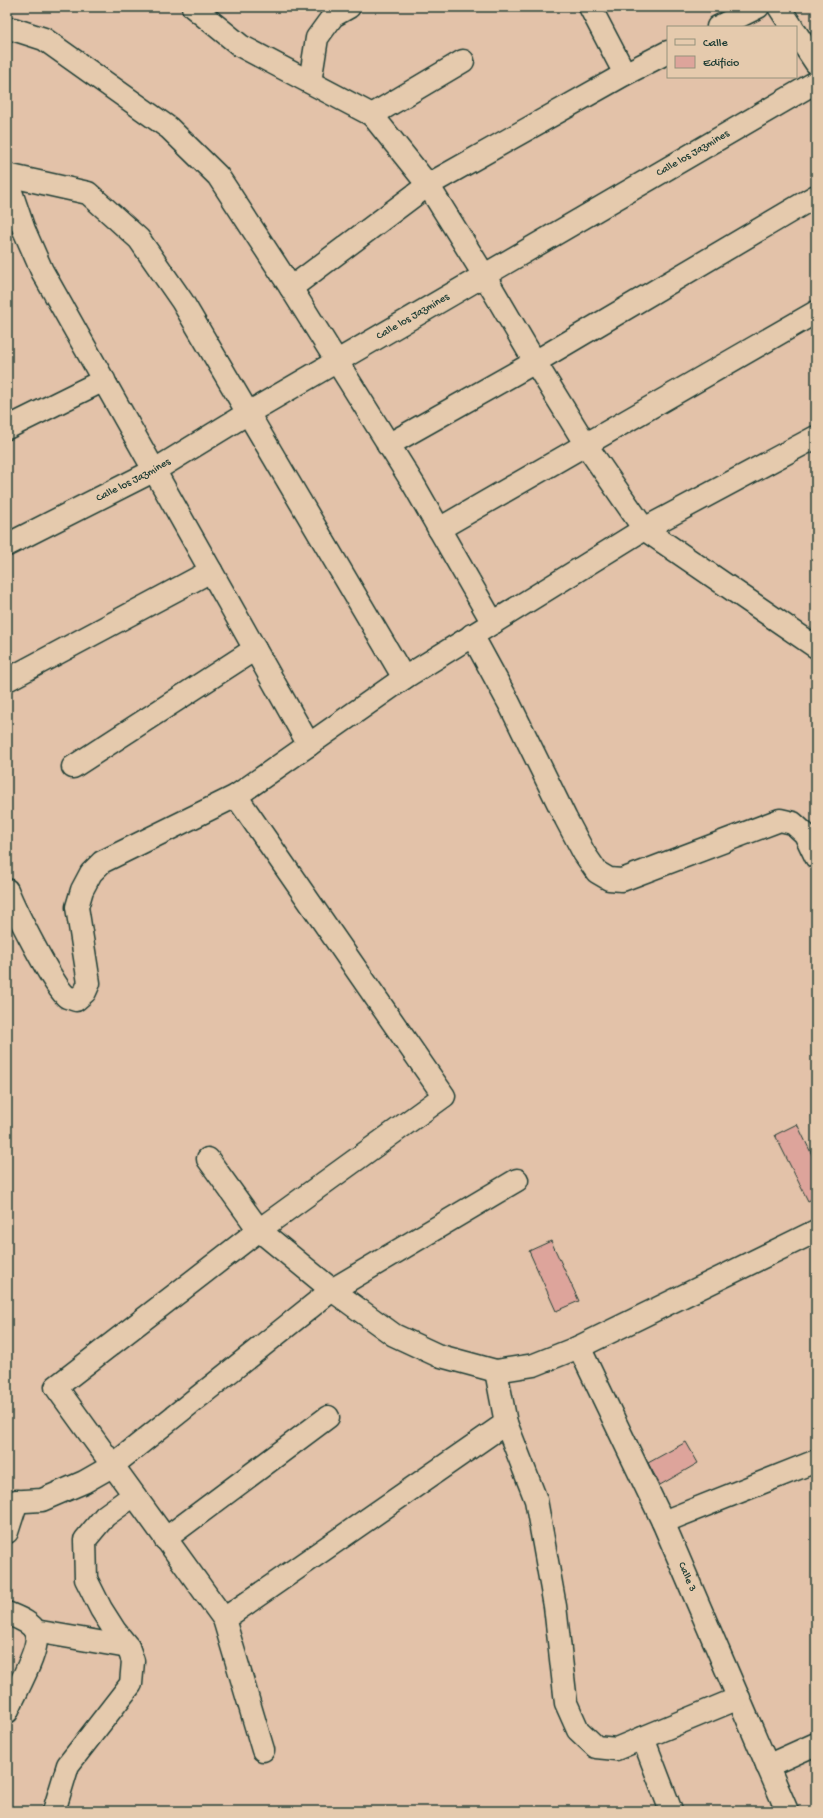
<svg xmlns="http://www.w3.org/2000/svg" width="823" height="1818" viewBox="0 0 823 1818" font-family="'Gochi Hand',sans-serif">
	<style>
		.building { fill: #dda49b; stroke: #1f3d34 }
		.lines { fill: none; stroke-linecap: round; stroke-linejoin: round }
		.minor-casing { stroke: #1f3d34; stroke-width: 25 }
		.minor { stroke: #e5caad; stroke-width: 22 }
		.labels { text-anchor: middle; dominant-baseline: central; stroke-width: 3; stroke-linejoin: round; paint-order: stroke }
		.street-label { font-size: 11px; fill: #1f3d34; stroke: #e5caad }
	</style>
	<rect width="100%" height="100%" fill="#e3c2a9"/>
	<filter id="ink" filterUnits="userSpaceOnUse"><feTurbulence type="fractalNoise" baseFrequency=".025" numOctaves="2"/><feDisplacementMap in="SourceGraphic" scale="8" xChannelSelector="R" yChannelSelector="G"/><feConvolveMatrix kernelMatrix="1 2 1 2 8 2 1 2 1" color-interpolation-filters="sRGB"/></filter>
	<g filter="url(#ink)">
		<g class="building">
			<path d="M797,1124L816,1163V1197L808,1201L775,1135Z"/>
			<path d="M551,1241L579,1301L556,1311L529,1251Z"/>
			<path d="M686,1442L698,1463L660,1485L648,1463Z"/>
		</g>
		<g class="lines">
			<g class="minor-casing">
				<g id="minor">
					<path d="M193,7L241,46L372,115L428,185L484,275L535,362L586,445L644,529L816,647"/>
					<path d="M590,7L625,74"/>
					<path d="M779,7L792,27"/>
					<path d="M718,27L758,7"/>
					<path d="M7,30L13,29L44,39L169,128L218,176L291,288L414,485L493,623"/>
					<path d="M796,33L816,63"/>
					<path d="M310,82L317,38L333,16L349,7"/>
					<path d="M372,115L463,61"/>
					<path d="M7,175L88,193L139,239L182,301L404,678"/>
					<path d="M7,180L24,230L42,271L309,745"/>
					<path d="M291,288L428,185L625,74L668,52"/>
					<path d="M7,428L104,380"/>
					<path d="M388,445L535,362L816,196"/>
					<path d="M439,529L816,312"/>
					<path id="s1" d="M7,545L155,470L248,413L816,82"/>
					<path d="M472,635L509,703L566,819L584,853L597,872L609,879L622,880L780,820L793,823L805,834L816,857"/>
					<path d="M7,680L211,571"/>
					<path d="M73,767L255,649"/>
					<path d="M236,796L444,1096L259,1230L56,1387L224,1619L263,1750"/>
					<path d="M7,890C14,908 54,988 67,997C70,998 73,999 76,1000L85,992L89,983L77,907L82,890L91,873L102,862L236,796L404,678L644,529L816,437"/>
					<path d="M208,1159L259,1230L332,1290L394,1335L437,1355L496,1371L534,1365L579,1347L816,1231"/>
					<path id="s2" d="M579,1347L663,1522L787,1811"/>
					<path d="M496,1371L506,1423L536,1500L555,1606L566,1703L578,1730L596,1747L616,1749L739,1698"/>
					<path d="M7,1502L42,1500L84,1482L112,1466L332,1290L517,1180"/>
					<path d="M663,1522L816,1461"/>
					<path d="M7,1532L17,1501"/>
					<path d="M165,1539L328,1417"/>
					<path d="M7,1613C16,1617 31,1622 35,1631C43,1646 13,1696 7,1712"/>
					<path d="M224,1619L506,1423"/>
					<path d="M35,1631L128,1647"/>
					<path d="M643,1738L671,1811"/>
					<path d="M767,1766L816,1744"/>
					<path d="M54,1811L68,1765L131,1684L133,1661L128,1647L115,1631L101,1609L86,1579L85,1540L105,1516L134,1495"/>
				</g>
			</g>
			<use href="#minor" class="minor"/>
		</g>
	</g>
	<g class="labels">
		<g class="street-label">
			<text stroke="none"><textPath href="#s1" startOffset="790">Calle los Jazmines</textPath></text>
			<text stroke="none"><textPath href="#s1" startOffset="466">Calle los Jazmines</textPath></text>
			<text stroke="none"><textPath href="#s1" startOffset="142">Calle los Jazmines</textPath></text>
			<text stroke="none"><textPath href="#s2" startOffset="254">Calle 3</textPath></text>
		</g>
	</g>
	<rect width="823" height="1818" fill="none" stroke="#e5caad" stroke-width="24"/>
	<rect x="12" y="12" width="799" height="1794" fill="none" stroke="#1f3d34" stroke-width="1.5" filter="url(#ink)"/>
	<rect x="667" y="26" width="130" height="52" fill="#e5caad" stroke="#96927d"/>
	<rect x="675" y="39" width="20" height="6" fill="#e5caad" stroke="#96927d"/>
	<text x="703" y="46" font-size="12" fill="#1f3d34">Calle</text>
	<rect x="675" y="56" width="20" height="12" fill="#dda49b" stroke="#96927d"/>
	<text x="703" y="66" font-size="12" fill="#1f3d34">Edificio</text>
</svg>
